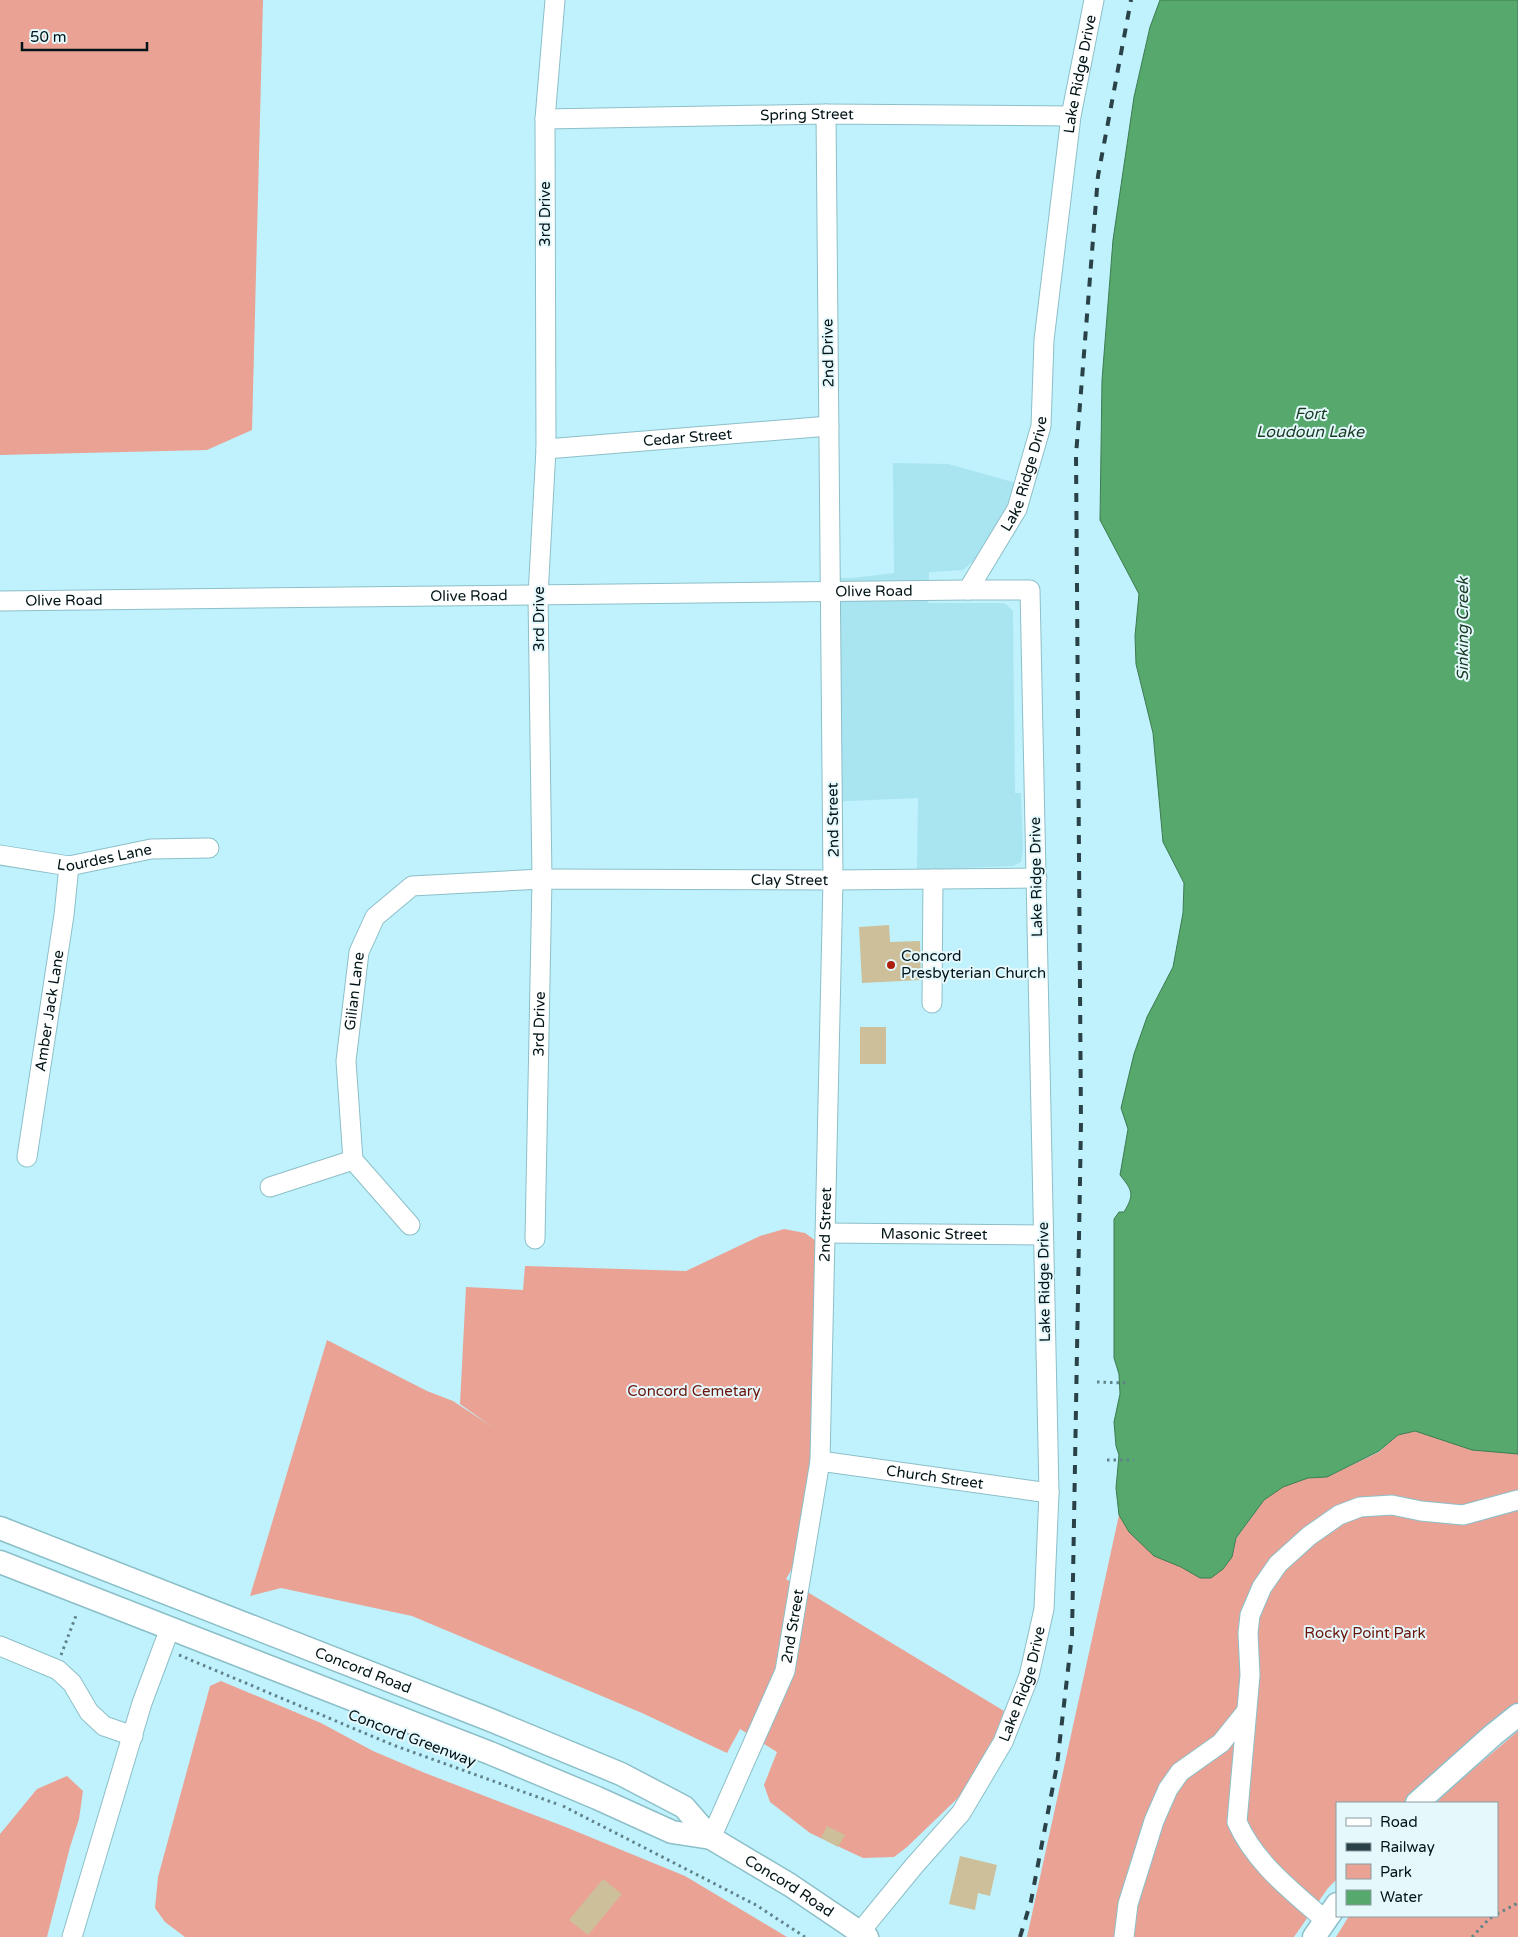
<svg xmlns="http://www.w3.org/2000/svg" width="1518" height="1937" viewBox="0 0 1518 1937" font-family="'Varela Round',sans-serif">
	<style>
		.built { fill: #a9e5f0 }
		.green { fill: #eaa295 }
		.water { fill: #56a86c; stroke: #3d7c52 }
		.building { fill: #cdbf99 }
		.lines { fill: none; stroke-linecap: round; stroke-linejoin: round }
		.minor-casing { stroke: #8dbfc8; stroke-width: 21 }
		.major-casing { stroke: #8dbfc8; stroke-width: 25 }
		.path { stroke: #608289; stroke-width: 3; stroke-dasharray: 2.5 4; stroke-linecap: butt }
		.minor { stroke: #fff; stroke-width: 19 }
		.major { stroke: #fff; stroke-width: 22 }
		.rail { stroke: #2a4247; stroke-width: 4; stroke-dasharray: 9 9; stroke-linecap: butt }
		.poi-dot { fill: #ad1e0e; stroke: #e5f9fd; stroke-width: 2 }
		.labels { text-anchor: middle; dominant-baseline: central; stroke-width: 4; stroke-linejoin: round; paint-order: stroke }
		.street-label { font-size: 15px; fill: #021417; stroke: #e5f9fd }
		.poi-label { font-size: 15px; fill: #021417; stroke: #e5f9fd; text-anchor: start }
		.park-label { font-size: 15px; fill: #6a150b; stroke: #e5f9fd }
		.water-label { font-size: 16px; font-style: italic; fill: #193b22; stroke: #e5f9fd }
	</style>
	<rect width="100%" height="100%" fill="#bff2fc"/>
	<path class="built" d="M893,463L948,464L1020,484L986,550L963,570L929,572L928,603H1000L1006,604L1013,611L1015,793H1021L1023,850L1021,862L1013,866L917,870L918,798L826,802L824,606L820,578H852L894,573Z"/>
	<g class="green">
		<path d="M0,0H263L252,430L207,450L0,455Z"/>
		<path d="M784,1229L805,1233L819,1243C817,1294 816,1345 814,1396C812,1449 816,1534 786,1579L1004,1711L995,1736L960,1796L907,1847L894,1857L863,1858L810,1833L770,1802L764,1785L777,1752L740,1729L727,1753L642,1713L412,1616L281,1588L250,1596L327,1340L427,1391L453,1401L491,1426L460,1404L466,1287L523,1290L525,1266L686,1271L760,1236Z"/>
		<path d="M1415,1431L1472,1450L1518,1454V1705L1409,1803H1337V1879L1328,1888L1294,1937H1027L1119,1515L1129,1532L1140,1542L1200,1578L1223,1569L1232,1557L1236,1539L1264,1500L1283,1487L1308,1478L1327,1477L1379,1452L1398,1435Z"/>
		<path d="M221,1681L321,1723L373,1751L425,1773L563,1826L685,1876L787,1937H185L165,1922L155,1908L158,1877L210,1686Z"/>
		<path d="M1518,1731V1937H1336L1349,1916H1497V1803H1437L1442,1796Z"/>
		<path d="M67,1776L83,1791L79,1819L70,1847L47,1937H0V1834L37,1789Z"/>
	</g>
	<path class="water" d="M1160,0H1518V1454L1472,1450L1415,1431L1398,1435L1379,1451L1327,1477L1308,1478L1283,1487L1264,1500L1236,1538L1232,1557L1223,1569L1211,1578H1200L1181,1567L1154,1556L1129,1532L1119,1515L1116,1488L1119,1455L1116,1446L1114,1422L1120,1394L1119,1374L1114,1358V1219L1119,1212H1124C1135,1194 1132,1190 1120,1175L1128,1129L1121,1108L1134,1054L1147,1017L1173,967L1183,913L1184,883L1163,842L1153,733L1136,664L1135,636L1139,594L1100,520L1102,380L1113,240L1134,97L1150,27Z"/>
	<g class="building">
		<path d="M889,925L890,942L920,941L921,980L862,983L859,927Z"/>
		<rect x="860" y="1027" width="26" height="37"/>
		<path d="M827,1826L845,1835L838,1847L821,1838Z"/>
		<path d="M960,1856L997,1865L990,1896L978,1893L975,1910L949,1904Z"/>
		<path d="M603,1879L622,1894L588,1935L569,1920Z"/>
	</g>
	<g class="lines">
		<g class="minor-casing">
			<g id="minor">
				<path id="s1" d="M545,119L826,114L1071,116"/>
				<path id="s2" d="M546,449L829,426"/>
				<path id="s3" d="M0,601L968,590"/>
				<path id="s4" d="M0,855L69,866L151,849L209,848"/>
				<path d="M932,1003L933,879"/>
				<path id="s5" d="M27,1157L64,915L69,866"/>
				<path d="M270,1187L353,1160"/>
				<path id="s6" d="M410,1225L353,1160L346,1061L359,952L375,917L412,886L542,879L833,880L1037,878"/>
				<path id="s7" d="M825,1233L1043,1235"/>
				<path id="s8" d="M535,1239L542,879L538,596L546,449L545,119L555,0"/>
				<path id="s9" d="M820,1461L1049,1493"/>
				<path d="M0,1646L58,1670L72,1683L89,1712L104,1726L133,1736"/>
				<path id="s10" d="M711,1838L785,1671L820,1461L833,880L826,114"/>
				<path d="M1325,1920C1292,1891 1255,1863 1237,1822L1250,1675L1248,1633L1250,1615L1262,1587L1278,1564L1309,1536L1339,1515L1360,1507L1392,1505L1421,1511L1463,1515L1518,1500"/>
				<path id="s11" d="M860,1932L914,1866L961,1813L1003,1742L1029,1676L1044,1609L1049,1493L1030,590H968L1017,509L1041,426L1044,340L1071,116L1094,0"/>
				<path d="M72,1937L142,1703L170,1628"/>
				<path d="M1124,1937L1128,1904L1154,1821L1168,1789L1180,1772L1221,1743L1246,1712"/>
			</g>
		</g>
		<g class="major-casing">
			<g id="major">
				<path id="s12" d="M0,1528L488,1719L621,1774L684,1807L711,1838L790,1885L867,1937"/>
				<path d="M0,1562L490,1753L597,1798L672,1832L711,1838"/>
				<path d="M1417,1803L1493,1735L1518,1715"/>
				<path d="M1314,1937L1337,1904"/>
			</g>
		</g>
		<g class="path">
			<path d="M1097,1382L1128,1383"/>
			<path d="M1107,1460H1134"/>
			<path d="M61,1655L77,1613"/>
			<path d="M179,1655L393,1745L557,1804"/>
			<path d="M563,1806L756,1905L805,1937"/>
			<path d="M1497,1914L1518,1903"/>
			<path d="M1472,1937L1489,1919L1494,1916"/>
		</g>
		<use href="#minor" class="minor"/>
		<use href="#major" class="major"/>
		<path class="rail" d="M1020,1937L1031,1901L1057,1765L1072,1635L1081,1123L1076,455L1098,176L1131,0"/>
	</g>
	<circle class="poi-dot" cx="891" cy="965" r="5"/>
	<g class="labels">
		<g class="street-label">
			<text stroke="none"><textPath href="#s11" startOffset="1995">Lake Ridge Drive</textPath></text>
			<text stroke="none"><textPath href="#s1" startOffset="262">Spring Street</textPath></text>
			<text transform="translate(545 214) rotate(-90)">3rd Drive</text>
			<text transform="translate(828 353) rotate(-91)">2nd Drive</text>
			<text stroke="none"><textPath href="#s2" startOffset="142">Cedar Street</textPath></text>
			<text stroke="none"><textPath href="#s11" startOffset="1590">Lake Ridge Drive</textPath></text>
			<text stroke="none"><textPath href="#s3" startOffset="874">Olive Road</textPath></text>
			<text stroke="none"><textPath href="#s3" startOffset="469">Olive Road</textPath></text>
			<text stroke="none"><textPath href="#s3" startOffset="64">Olive Road</textPath></text>
			<text transform="translate(539 619) rotate(-90)">3rd Drive</text>
			<text transform="translate(833 820) rotate(-91)">2nd Street</text>
			<text stroke="none"><textPath href="#s4" startOffset="106">Lourdes Lane</textPath></text>
			<text transform="translate(1036 877) rotate(-91)">Lake Ridge Drive</text>
			<text stroke="none"><textPath href="#s6" startOffset="760">Clay Street</textPath></text>
			<text stroke="none"><textPath href="#s6" startOffset="256">Gilian Lane</textPath></text>
			<text stroke="none"><textPath href="#s5" startOffset="148">Amber Jack Lane</textPath></text>
			<text stroke="none"><textPath href="#s8" startOffset="215">3rd Drive</textPath></text>
			<text stroke="none"><textPath href="#s10" startOffset="632">2nd Street</textPath></text>
			<text stroke="none"><textPath href="#s7" startOffset="109">Masonic Street</textPath></text>
			<text transform="translate(1044 1282) rotate(-91)">Lake Ridge Drive</text>
			<text stroke="none"><textPath href="#s9" startOffset="116">Church Street</textPath></text>
			<text stroke="none"><textPath href="#s10" startOffset="228">2nd Street</textPath></text>
			<text stroke="none"><textPath href="#s12" startOffset="390">Concord Road</textPath></text>
			<text stroke="none"><textPath href="#s11" startOffset="300">Lake Ridge Drive</textPath></text>
			<text transform="translate(412 1738) rotate(21)">Concord Greenway</text>
			<text stroke="none"><textPath href="#s12" startOffset="872">Concord Road</textPath></text>
		</g>
		<g class="poi-label">
			<text x="901" y="956">Concord<tspan x="901" dy="17">Presbyterian Church</tspan></text>
		</g>
		<g class="park-label">
			<text x="694" y="1391">Concord Cemetary</text>
			<text x="1365" y="1633">Rocky Point Park</text>
		</g>
		<g class="water-label">
			<text x="1310" y="414">Fort<tspan x="1310" dy="18">Loudoun Lake</tspan></text>
			<text transform="translate(1463 629) rotate(-90)">Sinking Creek</text>
		</g>
	</g>
	<rect x="1336" y="1802" width="162" height="115" fill="#e5f9fd" stroke="#8a9da1"/>
	<rect x="1346" y="1818" width="25" height="8" fill="#ffffff" stroke="#8a9da1"/>
	<text x="1380" y="1827" font-size="15" fill="#021417">Road</text>
	<rect x="1346" y="1843" width="25" height="8" fill="#2a4247" stroke="#8a9da1"/>
	<text x="1380" y="1852" font-size="15" fill="#021417">Railway</text>
	<rect x="1346" y="1864" width="25" height="15" fill="#eaa295" stroke="#8a9da1"/>
	<text x="1380" y="1877" font-size="15" fill="#021417">Park</text>
	<rect x="1346" y="1890" width="25" height="15" fill="#56a86c" stroke="#8a9da1"/>
	<text x="1380" y="1902" font-size="15" fill="#021417">Water</text>
	<path d="M22 42v8h125v-8" fill="none" stroke="#021417" stroke-width="2.5"/>
	<text x="30" y="42" font-size="15" fill="#021417" stroke="#e5f9fd" stroke-width="4" paint-order="stroke">50 m</text>
</svg>
